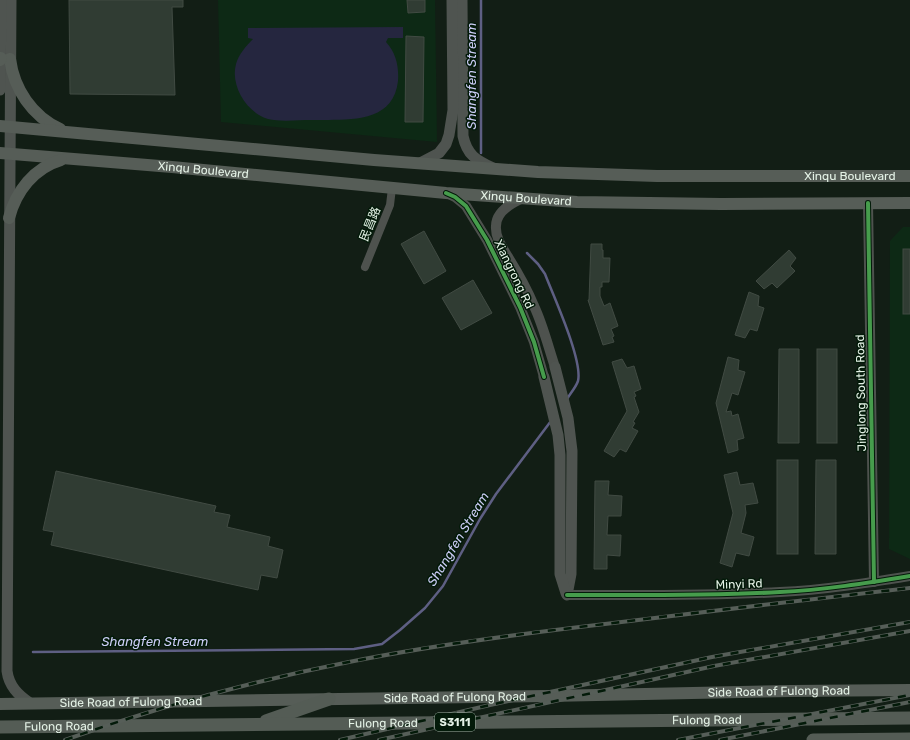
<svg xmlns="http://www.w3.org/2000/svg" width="910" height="740" viewBox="0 0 910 740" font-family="Rubik,'Noto Sans SC',sans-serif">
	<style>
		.built { fill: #0d2915 }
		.garden { fill: #25263f }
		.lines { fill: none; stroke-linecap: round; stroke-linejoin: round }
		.stream { stroke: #5e5f83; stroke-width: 2.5 }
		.building { fill: #303c33; stroke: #414b43 }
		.minor { stroke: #4e524e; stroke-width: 8 }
		.tertiary { stroke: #4e524e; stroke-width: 10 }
		.secondary { stroke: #4f5450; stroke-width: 11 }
		.primary { stroke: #565d57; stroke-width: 12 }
		.trunk { stroke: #545c55; stroke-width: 13 }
		.rail-casing { stroke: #565e58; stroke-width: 4 }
		.rail { stroke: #031a09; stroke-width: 2.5; stroke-dasharray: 8; stroke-linecap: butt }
		.cycleway-casing { stroke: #031a09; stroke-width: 6 }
		.cycleway { stroke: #469c4c; stroke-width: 4 }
		.labels { text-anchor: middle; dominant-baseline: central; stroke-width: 3; stroke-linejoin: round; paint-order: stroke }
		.shield { fill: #031a09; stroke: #a0b1a4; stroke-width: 1 }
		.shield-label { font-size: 11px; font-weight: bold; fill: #e4f2e6 }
		.street-label { font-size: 12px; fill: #e4f2e6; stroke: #031a09 }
		.water-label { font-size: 13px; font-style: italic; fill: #cccdf6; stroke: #031a09 }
	</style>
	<rect width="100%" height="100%" fill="#121e15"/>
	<g class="built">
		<path d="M218,0H435L437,142L221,122Z"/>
		<path d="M903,227H910V559L889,549L890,241Z"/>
	</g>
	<path class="garden" d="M403,27V38H388L386,42C396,53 399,66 398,81C393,126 343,119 311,120C298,120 280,122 268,119C247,113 230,86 236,64C239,54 246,46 253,39L248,38V28Z"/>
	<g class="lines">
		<g class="stream">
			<path d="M481,0V153"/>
			<path d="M527,253L538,264L545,274C553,295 583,360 578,381C576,387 570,394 567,399"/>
			<path d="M33,652L354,649L382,644L400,630L425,608L443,586L480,519L496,494L551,421"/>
		</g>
	</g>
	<g class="building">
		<path d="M69,0H183V7H172L175,95L70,94Z"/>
		<path d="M407,0H425V12L408,13Z"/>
		<path d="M406,36L424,37L423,122H405Z"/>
		<path d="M424,231L446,271L424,284L401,244Z"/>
		<path d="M591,244H602V250H603V258H610L609,282H602V287H600V296L604,306L610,303L618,326L611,329L614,336L612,337L614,342L603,345L588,300H589Z"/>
		<rect x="903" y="249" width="7" height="65"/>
		<path d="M789,250L796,258L790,266L795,271L777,288L772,283L764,289L756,281Z"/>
		<path d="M473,280L492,313L461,330L442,298Z"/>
		<path d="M749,292L759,296L758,306L764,308L757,331L750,329L745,338L735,335Z"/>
		<path d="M779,349H799V443H778Z"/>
		<rect x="817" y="349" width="20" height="94"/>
		<path d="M728,357L739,360L738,370L745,372L738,395L732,393L726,412L731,411L732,416L738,414L744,438L737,440L738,450L728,453L716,403Z"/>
		<path d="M622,359L627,368L634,366L641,389L634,392L636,396L634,397L639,412L633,422L635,423L632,428L638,431L626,452L620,449L614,457L604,451L627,411L612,362Z"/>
		<rect x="777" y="460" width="21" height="94"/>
		<path d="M816,460H836V554H815Z"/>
		<path d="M56,471L216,506L214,512L230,515L227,527L270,537L268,546L283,550L277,578L261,575L258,590L51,545L54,532L43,530Z"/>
		<path d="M737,472L740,485L753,483L758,503L745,505L746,513L741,533L754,537L749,556L736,553L732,567L720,563L733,513L724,475Z"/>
		<path d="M595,481H609L608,495L622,496L621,516H608L607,535H621L620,556L607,555V569H594Z"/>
	</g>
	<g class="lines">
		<path class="minor" d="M365,267L390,205L392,188"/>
		<g class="tertiary">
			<path d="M447,193L455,197L466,206L487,240L520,307L534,342L544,377"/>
			<path d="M521,199C510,204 496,213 496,226C495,238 503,248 508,257C518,273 527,289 534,306C543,325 548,346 555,367"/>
			<path d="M868,203L874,582"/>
			<path d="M567,595C638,595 709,596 780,592C824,590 867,583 910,576"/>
		</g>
		<g class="secondary">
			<path d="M11,0L7,671C9,686 18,695 30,703"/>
			<path d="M462,0L463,136C467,155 476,160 493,168"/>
			<path d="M0,90L1,0"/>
			<path d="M420,163L439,153L446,144L449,135L453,110L452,0"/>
			<path d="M555,367L568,418L572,451L571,574L567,595"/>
			<path d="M544,377L558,435L560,455V574L566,593"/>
		</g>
		<g class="primary">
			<path d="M10,59C14,89 32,116 60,129"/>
			<path d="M0,60L1,58"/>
			<path id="s1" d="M0,126L374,160L538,172L657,176H910"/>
			<path id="s2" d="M0,153L172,167L446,193L577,202L721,204L910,203"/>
			<path d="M9,218C16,191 34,168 61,160"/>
			<path id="s3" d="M0,704L549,696L791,691L910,690"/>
		</g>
		<g class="trunk">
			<path d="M266,721L329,699"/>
			<path id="s4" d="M0,727L910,718"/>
			<path d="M813,740L910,739"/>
		</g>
		<g class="rail-casing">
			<g id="rail">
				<path d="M65,740C157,707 253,681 349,662C433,645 519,634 605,624C707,611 808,600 910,588"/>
				<path d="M340,740L490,705L712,657L910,622"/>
				<path d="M379,740L714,666L910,631"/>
				<path d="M678,740L910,695"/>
				<path d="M720,740L910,702"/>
			</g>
		</g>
		<use href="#rail" class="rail"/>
		<g class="cycleway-casing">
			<g id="cycleway">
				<path d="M446,193L455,197L466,206L487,240L520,307L534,342L544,377"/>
				<path d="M868,203L874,582"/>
				<path d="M567,595C638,595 709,596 780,592C824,590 867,583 910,576"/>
			</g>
		</g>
		<use href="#cycleway" class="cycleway"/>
	</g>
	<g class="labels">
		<rect class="shield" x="435" y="713" width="40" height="18" rx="3"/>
		<g class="shield-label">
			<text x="455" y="722">S3111</text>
		</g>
		<g class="street-label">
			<text stroke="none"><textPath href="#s2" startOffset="204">Xinqu Boulevard</textPath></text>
			<text stroke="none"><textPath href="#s1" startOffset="852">Xinqu Boulevard</textPath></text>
			<text stroke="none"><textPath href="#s2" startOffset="528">Xinqu Boulevard</textPath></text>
			<text transform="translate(370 224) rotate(-68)">民昌路</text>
			<text transform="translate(514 274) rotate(64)">Xiangrong Rd</text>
			<text transform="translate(861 393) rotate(-91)">Jinglong South Road</text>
			<text transform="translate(739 584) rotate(-2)">Minyi Rd</text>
			<text stroke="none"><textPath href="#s3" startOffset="779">Side Road of Fulong Road</textPath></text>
			<text stroke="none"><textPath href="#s3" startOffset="455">Side Road of Fulong Road</textPath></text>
			<text stroke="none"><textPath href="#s3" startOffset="131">Side Road of Fulong Road</textPath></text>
			<text stroke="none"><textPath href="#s4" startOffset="707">Fulong Road</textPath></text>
			<text stroke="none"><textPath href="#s4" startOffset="383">Fulong Road</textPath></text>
			<text stroke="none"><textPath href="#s4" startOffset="59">Fulong Road</textPath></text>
		</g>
		<g class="water-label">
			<text transform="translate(471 76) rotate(-90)">Shangfen Stream</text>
			<text transform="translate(458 539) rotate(-59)">Shangfen Stream</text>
			<text x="155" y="641">Shangfen Stream</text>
		</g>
	</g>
</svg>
